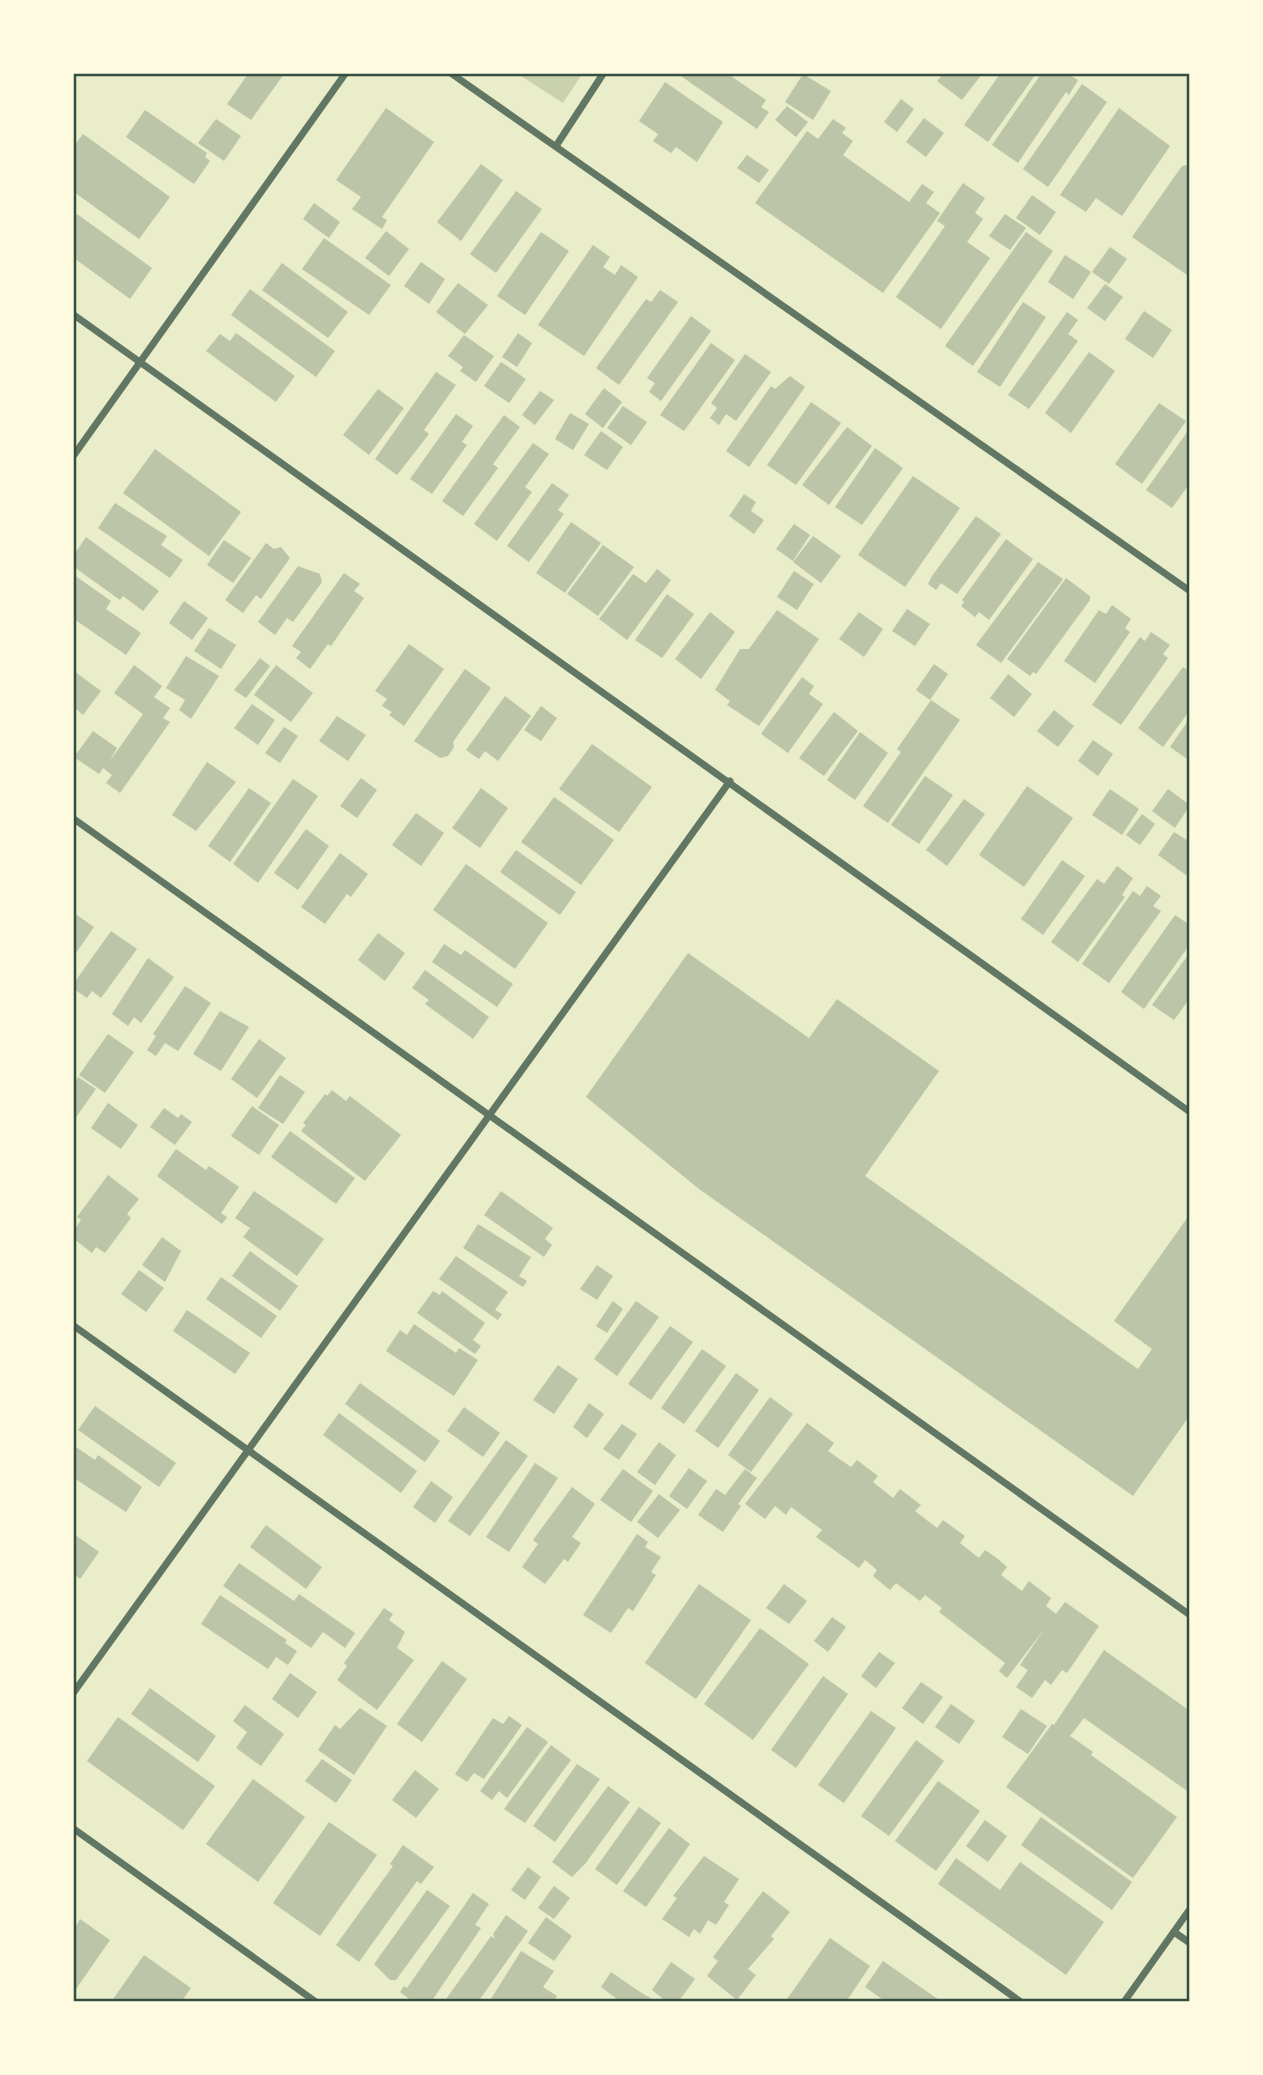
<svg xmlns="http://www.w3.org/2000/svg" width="1263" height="2075" viewBox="0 0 1263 2075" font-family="'Source Sans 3',sans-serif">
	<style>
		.green { fill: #cad2ad }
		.building { fill: #bcc5a7 }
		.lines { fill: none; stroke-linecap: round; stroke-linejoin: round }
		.minor { stroke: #617663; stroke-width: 7 }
		.neatline { fill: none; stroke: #344e41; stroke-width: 2.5 }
	</style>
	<rect width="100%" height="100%" fill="#e9edc9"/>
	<path class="green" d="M518,74H582L563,103Z"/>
	<g class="building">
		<path d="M248,74H284L251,120L227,104Z"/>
		<path d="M678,74H728L766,100L761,107L769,112L757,129Z"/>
		<path d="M803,74L831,91L813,120L785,102Z"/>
		<path d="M943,74H982L962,100L937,81Z"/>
		<path d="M1000,74H1036L988,142L964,125Z"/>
		<path d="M1041,74H1068L1078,80L1069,95L1066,92L1018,163L992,145Z"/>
		<path d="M665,82L723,122L697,162L676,147L671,153L653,141L658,134L639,121Z"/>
		<path d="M1082,84L1107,102L1048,187L1023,169Z"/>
		<path d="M901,99L914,109L897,132L884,122Z"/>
		<path d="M787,106L808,122L796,137L775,120Z"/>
		<path d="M386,108L434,142L382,217L387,220L382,229L352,209L361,197L336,180Z"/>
		<path d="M1119,108L1170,146L1122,216L1096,198L1086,212L1060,195Z"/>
		<path d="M145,110L207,153L205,157L210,161L194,184L126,137Z"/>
		<path d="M924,118L944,133L926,157L906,142Z"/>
		<path d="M216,119L241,136L224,161L198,143Z"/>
		<path d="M833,119L846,128L842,133L853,141L843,155L909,202L922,184L934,192L926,203L940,213L883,293L755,203L807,131L818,139Z"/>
		<path d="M83,134L170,197L139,239L74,192V146Z"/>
		<path d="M747,155L769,170L759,183L737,168Z"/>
		<path d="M481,164L503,180L461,241L437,222Z"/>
		<path d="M1187,165L1190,166V277L1132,237L1182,166Z"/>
		<path d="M963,183L985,198L975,213L983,219L967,242L990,258L941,329L896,297L945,226L937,221Z"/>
		<path d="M516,191L542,209L496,273L470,254Z"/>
		<path d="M1032,195L1056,212L1040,235L1016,218Z"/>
		<path d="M314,203L340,222L329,238L303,219Z"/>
		<path d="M77,214L152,268L130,299L74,258V219Z"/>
		<path d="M1005,214L1026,228L1010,250L989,236Z"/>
		<path d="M386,231L409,249L389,276L365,258Z"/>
		<path d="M541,232L569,251L525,315L497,296Z"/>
		<path d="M1026,232L1053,251L973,366L945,346Z"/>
		<path d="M324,238L391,285L369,315L302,269Z"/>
		<path d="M593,245L610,257L603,267L615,275L621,265L638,277L584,356L538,325Z"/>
		<path d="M1110,247L1127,259L1109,284L1092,272Z"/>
		<path d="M1065,255L1091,272L1073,299L1048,282Z"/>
		<path d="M421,262L445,279L429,304L404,286Z"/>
		<path d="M282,263L348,312L328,338L262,290Z"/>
		<path d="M458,283L488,305L465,334L436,312Z"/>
		<path d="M1105,284L1123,297L1105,321L1087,308Z"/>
		<path d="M250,289L335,351L316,377L231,315Z"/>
		<path d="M660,290L678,302L619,385L596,368L646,299L651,302Z"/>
		<path d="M1023,302L1046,317L1000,387L977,372Z"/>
		<path d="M1144,311L1172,330L1153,358L1125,339Z"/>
		<path d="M1067,312L1078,320L1068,334L1078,341L1029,409L1008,395Z"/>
		<path d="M691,316L711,331L661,401L649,392L655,383L647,378Z"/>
		<path d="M236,333L295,376L276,402L206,351L220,334L230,341Z"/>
		<path d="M518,333L532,343L517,367L502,357Z"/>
		<path d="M464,335L494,356L476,382L460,371L463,367L448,356Z"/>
		<path d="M711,343L735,360L684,431L660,415Z"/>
		<path d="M1089,352L1115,371L1071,433L1045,413Z"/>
		<path d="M745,354L771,372L736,421L726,414L719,425L710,418L717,408L711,403Z"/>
		<path d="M501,362L526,379L509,403L484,386Z"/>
		<path d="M436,372L456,385L424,430L429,434L397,475L375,459Z"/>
		<path d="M790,376L805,387L749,467L726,451L771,386L775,389Z"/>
		<path d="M604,388L622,402L603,428L585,414Z"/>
		<path d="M378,389L404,408L369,455L343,435Z"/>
		<path d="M540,391L554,400L535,425L522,415Z"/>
		<path d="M811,402L841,423L796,485L767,465Z"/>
		<path d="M1159,403L1186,421L1142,484L1115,464Z"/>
		<path d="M623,406L647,422L631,445L607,428Z"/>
		<path d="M570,413L589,424L573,450L555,439Z"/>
		<path d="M456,414L473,426L462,442L467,445L432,494L410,479Z"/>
		<path d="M504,415L520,427L493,464L498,468L463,516L442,501Z"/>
		<path d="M847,427L872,446L829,505L802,485Z"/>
		<path d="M1190,428V483L1172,508L1146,490Z"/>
		<path d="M601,431L623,447L607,470L584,455Z"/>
		<path d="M533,443L549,454L525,487L532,492L497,541L474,524Z"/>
		<path d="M875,448L903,468L862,525L835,507Z"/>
		<path d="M155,449L241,512L209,556L123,493Z"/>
		<path d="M913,476L960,508L905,587L858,555Z"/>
		<path d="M552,483L569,495L558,510L564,514L529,562L507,546Z"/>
		<path d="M744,494L756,502L751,511L764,520L754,534L729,516Z"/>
		<path d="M115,503L167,536L161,545L183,560L170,578L98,528Z"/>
		<path d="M976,516L1001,534L957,594L941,583L936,590L928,584L932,576Z"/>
		<path d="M571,522L601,543L565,593L536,573Z"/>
		<path d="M794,524L810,535L793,561L776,549Z"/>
		<path d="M813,536L841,556L821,583L793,562Z"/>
		<path d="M86,537L159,591L143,611L123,596L120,600L74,567V555Z"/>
		<path d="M1006,539L1033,559L989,620L979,612L975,617L961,606L964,602L962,600Z"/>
		<path d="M224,540L251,558L233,583L207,565Z"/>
		<path d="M266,543L274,549L281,547L290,558L261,599L256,595L243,613L225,600Z"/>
		<path d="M603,545L634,567L598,616L567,594Z"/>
		<path d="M1038,562L1063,579L1001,663L976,645Z"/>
		<path d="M298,566L320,574L322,582L293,622L287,618L275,635L258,622Z"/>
		<path d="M657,569L671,580L627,640L599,619L633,574L646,583Z"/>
		<path d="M794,571L814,584L797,610L777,597Z"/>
		<path d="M344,573L360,584L354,591L364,598L331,646L328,644L310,669L296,658L301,652L292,646Z"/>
		<path d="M74,575L111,601L106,609L141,633L126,655L74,619Z"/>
		<path d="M1066,578L1090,596V600L1036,674L1033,672L1030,676L1007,659Z"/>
		<path d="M667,594L694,614L662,658L635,640Z"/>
		<path d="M184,601L208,618L192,640L169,623Z"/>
		<path d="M1112,605L1131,619L1125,628L1130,632L1095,683L1064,661L1099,610L1106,614Z"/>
		<path d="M907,609L930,624L915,646L892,631Z"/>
		<path d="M777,610L819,639L759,726L727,705L730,701L715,690L740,649H749Z"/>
		<path d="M710,612L735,632L701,679L675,659Z"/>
		<path d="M859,612L883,629L864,657L839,639Z"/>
		<path d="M209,628L236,645L221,669L194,651Z"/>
		<path d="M1151,632L1170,645L1163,654L1168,658L1121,725L1092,705L1140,637L1145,641Z"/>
		<path d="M409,644L444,669L404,726L389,715L392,712L382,706L387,699L375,691Z"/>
		<path d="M186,656L219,676L191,719L179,710L185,700L166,688Z"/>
		<path d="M260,658L270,666L246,698L234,690Z"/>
		<path d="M934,664L948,674L930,700L916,690Z"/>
		<path d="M134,665L162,686L154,697L170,708L163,718L170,722L120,793L106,783L112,775L103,768L99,774L74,757L93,731L117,748L110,761L143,714L114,693Z"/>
		<path d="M276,665L313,693L291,722L254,695Z"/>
		<path d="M1183,667L1190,672V710L1163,747L1138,728Z"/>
		<path d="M465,669L491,688L453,742L454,747L448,756L440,758L414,741Z"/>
		<path d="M74,671L101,691L83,715L74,707Z"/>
		<path d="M1008,674L1032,694L1014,717L990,698Z"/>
		<path d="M802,677L814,686L809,694L823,704L788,753L761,734Z"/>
		<path d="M505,696L531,716L498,761L485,751L479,759L466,750Z"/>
		<path d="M931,700L960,720L888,823L863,806L901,752L897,749Z"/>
		<path d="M252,704L275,720L258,745L234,728Z"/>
		<path d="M541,706L557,718L541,741L524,730Z"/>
		<path d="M1054,710L1074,726L1058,747L1037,731Z"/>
		<path d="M834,712L858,731L824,776L799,758Z"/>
		<path d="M337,716L366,735L348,761L319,741Z"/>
		<path d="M1190,718V761L1170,747Z"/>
		<path d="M284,727L298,736L280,763L265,753Z"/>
		<path d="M860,732L888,753L855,800L827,780Z"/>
		<path d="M1093,740L1113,754L1098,776L1078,761Z"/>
		<path d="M592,744L652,787L619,832L559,789Z"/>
		<path d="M207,762L236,782L196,831L172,815Z"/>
		<path d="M925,776L953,795L919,844L891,825Z"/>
		<path d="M361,778L377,790L357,818L340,806Z"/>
		<path d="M293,779L318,796L258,883L233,864Z"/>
		<path d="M1027,786L1073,818L1024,887L979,855Z"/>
		<path d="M249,788L271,803L230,862L208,846Z"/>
		<path d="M481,788L508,808L480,848L452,828Z"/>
		<path d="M1110,789L1139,809L1122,835L1092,815Z"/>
		<path d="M1168,789L1190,805L1175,828L1152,811Z"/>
		<path d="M554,797L614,840L581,885L521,842Z"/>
		<path d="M964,799L985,814L947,866L926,850Z"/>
		<path d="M416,813L444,833L421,866L392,845Z"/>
		<path d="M1142,814L1155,824L1140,845L1126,835Z"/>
		<path d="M306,829L329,846L298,890L274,873Z"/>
		<path d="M1174,832L1190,842V878L1158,855Z"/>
		<path d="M516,850L576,892L560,915L500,872Z"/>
		<path d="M340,853L368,874L351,897L347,894L325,924L301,907Z"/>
		<path d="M1062,860L1085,876L1043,935L1021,919Z"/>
		<path d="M466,864L548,923L515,969L433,910Z"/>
		<path d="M1117,866L1133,878L1122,895L1125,897L1078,962L1051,942L1097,879L1104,884Z"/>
		<path d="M1147,886L1161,896L1153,906L1161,911L1109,983L1082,964L1133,891L1140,896Z"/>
		<path d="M74,913L94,927L74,956Z"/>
		<path d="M1175,915L1187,923L1190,919V944L1144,1009L1121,992Z"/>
		<path d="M111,931L137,949L101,998L92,991L87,998L74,989V983Z"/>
		<path d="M378,933L405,953L385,981L358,960Z"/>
		<path d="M444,944L461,955L465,950L513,984L497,1007L432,962Z"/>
		<path d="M1190,952V998L1174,1020L1152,1005Z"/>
		<path d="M688,953L809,1038L837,999L939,1071L865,1176L1138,1369L1152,1349L1114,1321L1190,1214V1415L1133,1496L699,1189L586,1097Z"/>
		<path d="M148,958L174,977L141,1023L134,1017L128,1026L112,1014Z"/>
		<path d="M425,970L489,1017L473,1039L425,1004L429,1000L412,988Z"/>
		<path d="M185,986L211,1003L178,1051L165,1043L156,1056L147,1050L156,1036L153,1034Z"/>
		<path d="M220,1011L249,1027L221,1071L193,1054Z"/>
		<path d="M108,1034L134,1052L105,1093L79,1075Z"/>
		<path d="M259,1039L286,1058L257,1098L231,1079Z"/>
		<path d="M280,1075L305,1092L283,1124L258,1108Z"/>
		<path d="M78,1077L96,1089L74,1120V1084Z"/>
		<path d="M332,1090L346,1101L350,1096L401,1135L365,1181L301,1131L306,1125L303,1123L325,1094L327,1096Z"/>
		<path d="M108,1103L138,1125L121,1149L91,1128Z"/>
		<path d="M252,1106L279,1125L259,1155L231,1136Z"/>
		<path d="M164,1108L178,1118L181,1114L192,1122L175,1145L150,1127Z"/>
		<path d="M290,1131L355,1178L336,1204L271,1157Z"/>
		<path d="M176,1149L206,1170L209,1166L239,1187L221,1213L227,1217L222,1224L157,1176Z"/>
		<path d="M108,1175L139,1199L127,1214L131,1218L105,1253L96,1247L92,1253L74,1239V1230L81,1220L77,1217Z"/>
		<path d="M254,1191L324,1239L297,1276L243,1237L250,1228L235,1218Z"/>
		<path d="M501,1191L553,1228L545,1239L552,1245L544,1257L484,1215Z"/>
		<path d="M478,1224L531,1257L519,1276L527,1281L523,1287L463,1248Z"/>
		<path d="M162,1237L181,1251L165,1282L142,1265Z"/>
		<path d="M250,1251L298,1286L280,1311L232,1276Z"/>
		<path d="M456,1256L508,1292L495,1310L502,1314L498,1320L439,1279Z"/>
		<path d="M597,1265L613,1276L597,1300L580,1289Z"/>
		<path d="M139,1270L164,1288L146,1312L121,1294Z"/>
		<path d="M221,1277L277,1316L261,1338L206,1299Z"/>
		<path d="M433,1291L440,1295L442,1291L485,1323L473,1340L481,1346L475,1354L417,1313Z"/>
		<path d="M613,1301L623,1309L607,1333L596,1326Z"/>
		<path d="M636,1301L659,1317L617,1376L594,1359Z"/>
		<path d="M187,1310L250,1353L235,1374L173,1331Z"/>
		<path d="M414,1324L456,1353L459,1348L478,1360L454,1396L386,1351L400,1330L407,1335Z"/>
		<path d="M670,1326L693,1342L651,1400L628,1384Z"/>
		<path d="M702,1349L726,1366L684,1424L661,1408Z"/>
		<path d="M558,1365L578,1379L554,1414L533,1400Z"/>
		<path d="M736,1373L759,1390L718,1448L695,1431Z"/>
		<path d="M360,1383L440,1441L425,1462L345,1404Z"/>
		<path d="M770,1397L793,1414L751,1472L728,1455Z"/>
		<path d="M589,1403L604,1414L587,1438L573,1427Z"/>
		<path d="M95,1406L176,1463L159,1487L78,1430Z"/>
		<path d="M464,1407L500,1433L483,1457L447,1431Z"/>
		<path d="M339,1413L417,1471L401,1493L323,1435Z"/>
		<path d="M807,1423L834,1443L828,1451L851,1467L857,1460L878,1476L873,1482L893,1498L900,1489L921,1505L915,1511L937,1528L943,1520L965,1536L960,1543L979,1558L985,1550L998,1559L1007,1567L1001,1575L1022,1591L1029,1581L1051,1598L1046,1606L1056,1614L1065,1602L1099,1626L1067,1673L1062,1670L1051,1685L1045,1680L1032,1698L1016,1687L1028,1670L1020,1665L1045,1628L1007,1678L999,1671L1005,1663L939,1612L942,1608L925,1595L920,1601L896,1583L890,1590L873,1576L877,1570L865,1560L859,1568L816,1537L822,1530L791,1507L786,1515L775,1506L765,1519L745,1504Z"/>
		<path d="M622,1424L637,1434L619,1460L603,1449Z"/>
		<path d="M506,1440L528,1456L470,1536L448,1521Z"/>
		<path d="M659,1442L676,1455L655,1485L637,1472Z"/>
		<path d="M76,1447L95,1460L98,1455L142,1487L126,1512L74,1478Z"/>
		<path d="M535,1463L558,1478L509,1552L486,1537Z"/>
		<path d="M689,1468L707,1481L687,1509L669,1496Z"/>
		<path d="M623,1469L653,1491L631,1522L600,1500Z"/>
		<path d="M745,1469L757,1478L738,1504L741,1506L723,1532L698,1515L716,1489L725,1495Z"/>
		<path d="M431,1481L453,1497L435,1523L413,1507Z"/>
		<path d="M572,1487L595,1504L572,1537L581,1543L568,1562L564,1559L545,1584L522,1567L538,1544L533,1540Z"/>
		<path d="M659,1494L680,1510L658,1538L637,1522Z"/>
		<path d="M266,1525L322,1567L306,1589L250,1547Z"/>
		<path d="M74,1534L99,1552L80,1579L74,1574Z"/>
		<path d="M637,1534L648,1542L645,1547L661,1557L651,1572L656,1575L633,1611L628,1608L611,1633L583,1615Z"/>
		<path d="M239,1563L294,1601L299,1594L355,1633L345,1648L323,1632L311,1648L223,1586Z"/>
		<path d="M699,1584L751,1620L696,1699L645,1663Z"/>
		<path d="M784,1584L807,1601L789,1624L766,1608Z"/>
		<path d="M220,1595L287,1640L285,1643L297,1651L288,1665L276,1657L268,1669L201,1624Z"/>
		<path d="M384,1608L393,1614L389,1620L405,1632L397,1648L414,1660L377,1710L337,1680L347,1666L344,1663Z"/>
		<path d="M832,1617L846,1627L828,1652L814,1641Z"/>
		<path d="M760,1628L809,1664L753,1740L704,1704Z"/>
		<path d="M1104,1650L1190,1711V1793L1084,1718L1070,1736L1093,1752L1091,1755L1177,1817L1133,1878L1006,1787L1052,1724L1054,1725Z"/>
		<path d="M879,1652L895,1663L876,1688L861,1676Z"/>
		<path d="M442,1661L467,1679L422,1742L397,1724Z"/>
		<path d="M290,1673L317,1692L298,1718L272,1699Z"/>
		<path d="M823,1676L848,1694L796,1768L771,1750Z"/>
		<path d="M921,1682L943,1697L923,1724L902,1708Z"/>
		<path d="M150,1688L216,1736L198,1762L131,1714Z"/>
		<path d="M951,1704L975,1721L959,1744L935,1727Z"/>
		<path d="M245,1705L284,1734L261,1766L236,1748L247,1732L233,1721Z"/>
		<path d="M360,1708L387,1726L354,1775L318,1750L335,1725L340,1729Z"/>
		<path d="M1021,1709L1047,1726L1028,1754L1002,1737Z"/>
		<path d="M871,1711L896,1728L844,1803L818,1785Z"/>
		<path d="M509,1716L522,1725L484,1779L474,1773L467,1782L455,1774L493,1718L503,1724Z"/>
		<path d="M118,1717L215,1786L183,1830L87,1761Z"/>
		<path d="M527,1727L548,1742L507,1798L499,1791L492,1800L480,1791Z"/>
		<path d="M916,1740L944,1761L889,1836L861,1816Z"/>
		<path d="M551,1745L571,1760L525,1823L504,1809Z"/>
		<path d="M322,1759L352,1780L336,1803L305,1781Z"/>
		<path d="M577,1764L600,1779L555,1842L533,1826Z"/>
		<path d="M415,1770L439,1789L416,1818L392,1800Z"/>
		<path d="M253,1779L305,1817L258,1882L206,1844Z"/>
		<path d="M938,1781L980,1811L936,1871L895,1841Z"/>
		<path d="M608,1786L630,1802L585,1864L572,1877L552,1862Z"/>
		<path d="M639,1807L661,1823L617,1885L595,1869Z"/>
		<path d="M1041,1817L1132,1882L1112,1910L1021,1845Z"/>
		<path d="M985,1820L1007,1836L988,1862L966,1846Z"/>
		<path d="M329,1822L377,1855L320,1936L273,1903Z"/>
		<path d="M669,1828L690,1844L646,1907L623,1891Z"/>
		<path d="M403,1845L434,1867L421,1884L417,1881L359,1962L336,1945L393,1866L390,1864Z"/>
		<path d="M704,1856L739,1879L724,1902L729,1905L716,1925L708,1920L700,1934L694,1929L689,1937L662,1919L677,1898L673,1896Z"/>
		<path d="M956,1858L1000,1890L1020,1862L1104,1922L1066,1975L938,1884Z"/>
		<path d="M528,1867L541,1877L525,1900L511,1890Z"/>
		<path d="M554,1886L570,1898L554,1919L538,1908Z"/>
		<path d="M427,1890L450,1906L396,1980H390L374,1964Z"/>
		<path d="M763,1891L790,1912L771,1936L774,1939L748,1969L756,1975L737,2000L707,1976L718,1961L713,1957Z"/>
		<path d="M473,1893L489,1904L475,1925L481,1928L431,2002H413L400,1992L404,1986L407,1988Z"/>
		<path d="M506,1915L528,1931L478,2002H444L491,1936L495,1939L493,1934Z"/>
		<path d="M546,1917L572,1936L554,1961L528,1943Z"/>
		<path d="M80,1919L110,1940L74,1992V1929Z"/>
		<path d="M830,1938L870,1966L846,2002H785Z"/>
		<path d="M521,1951L554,1971L543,1987L557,1996L554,2002H489Z"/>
		<path d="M144,1955L191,1988L181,2002H111Z"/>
		<path d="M883,1961L942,2002H886L865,1987Z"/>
		<path d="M671,1962L695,1979L678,2002H667L652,1990Z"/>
		<path d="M611,1972L640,1992L657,2002H621L601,1987Z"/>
	</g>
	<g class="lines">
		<g class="minor">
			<path d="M452,74L1190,591"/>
			<path d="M556,146L603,74"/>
			<path d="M74,315L1190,1112"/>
			<path d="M74,455L345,74"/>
			<path d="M74,819L1190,1615"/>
			<path d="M74,1326L1021,2002"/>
			<path d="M74,1692L730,781"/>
			<path d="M74,1829L316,2002"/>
			<path d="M1174,1932L1190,1943"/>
			<path d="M1124,2002L1190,1909"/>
		</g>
	</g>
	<rect width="1263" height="2075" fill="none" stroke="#fefae0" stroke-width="150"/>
	<rect x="75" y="75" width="1113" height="1925" class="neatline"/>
</svg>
